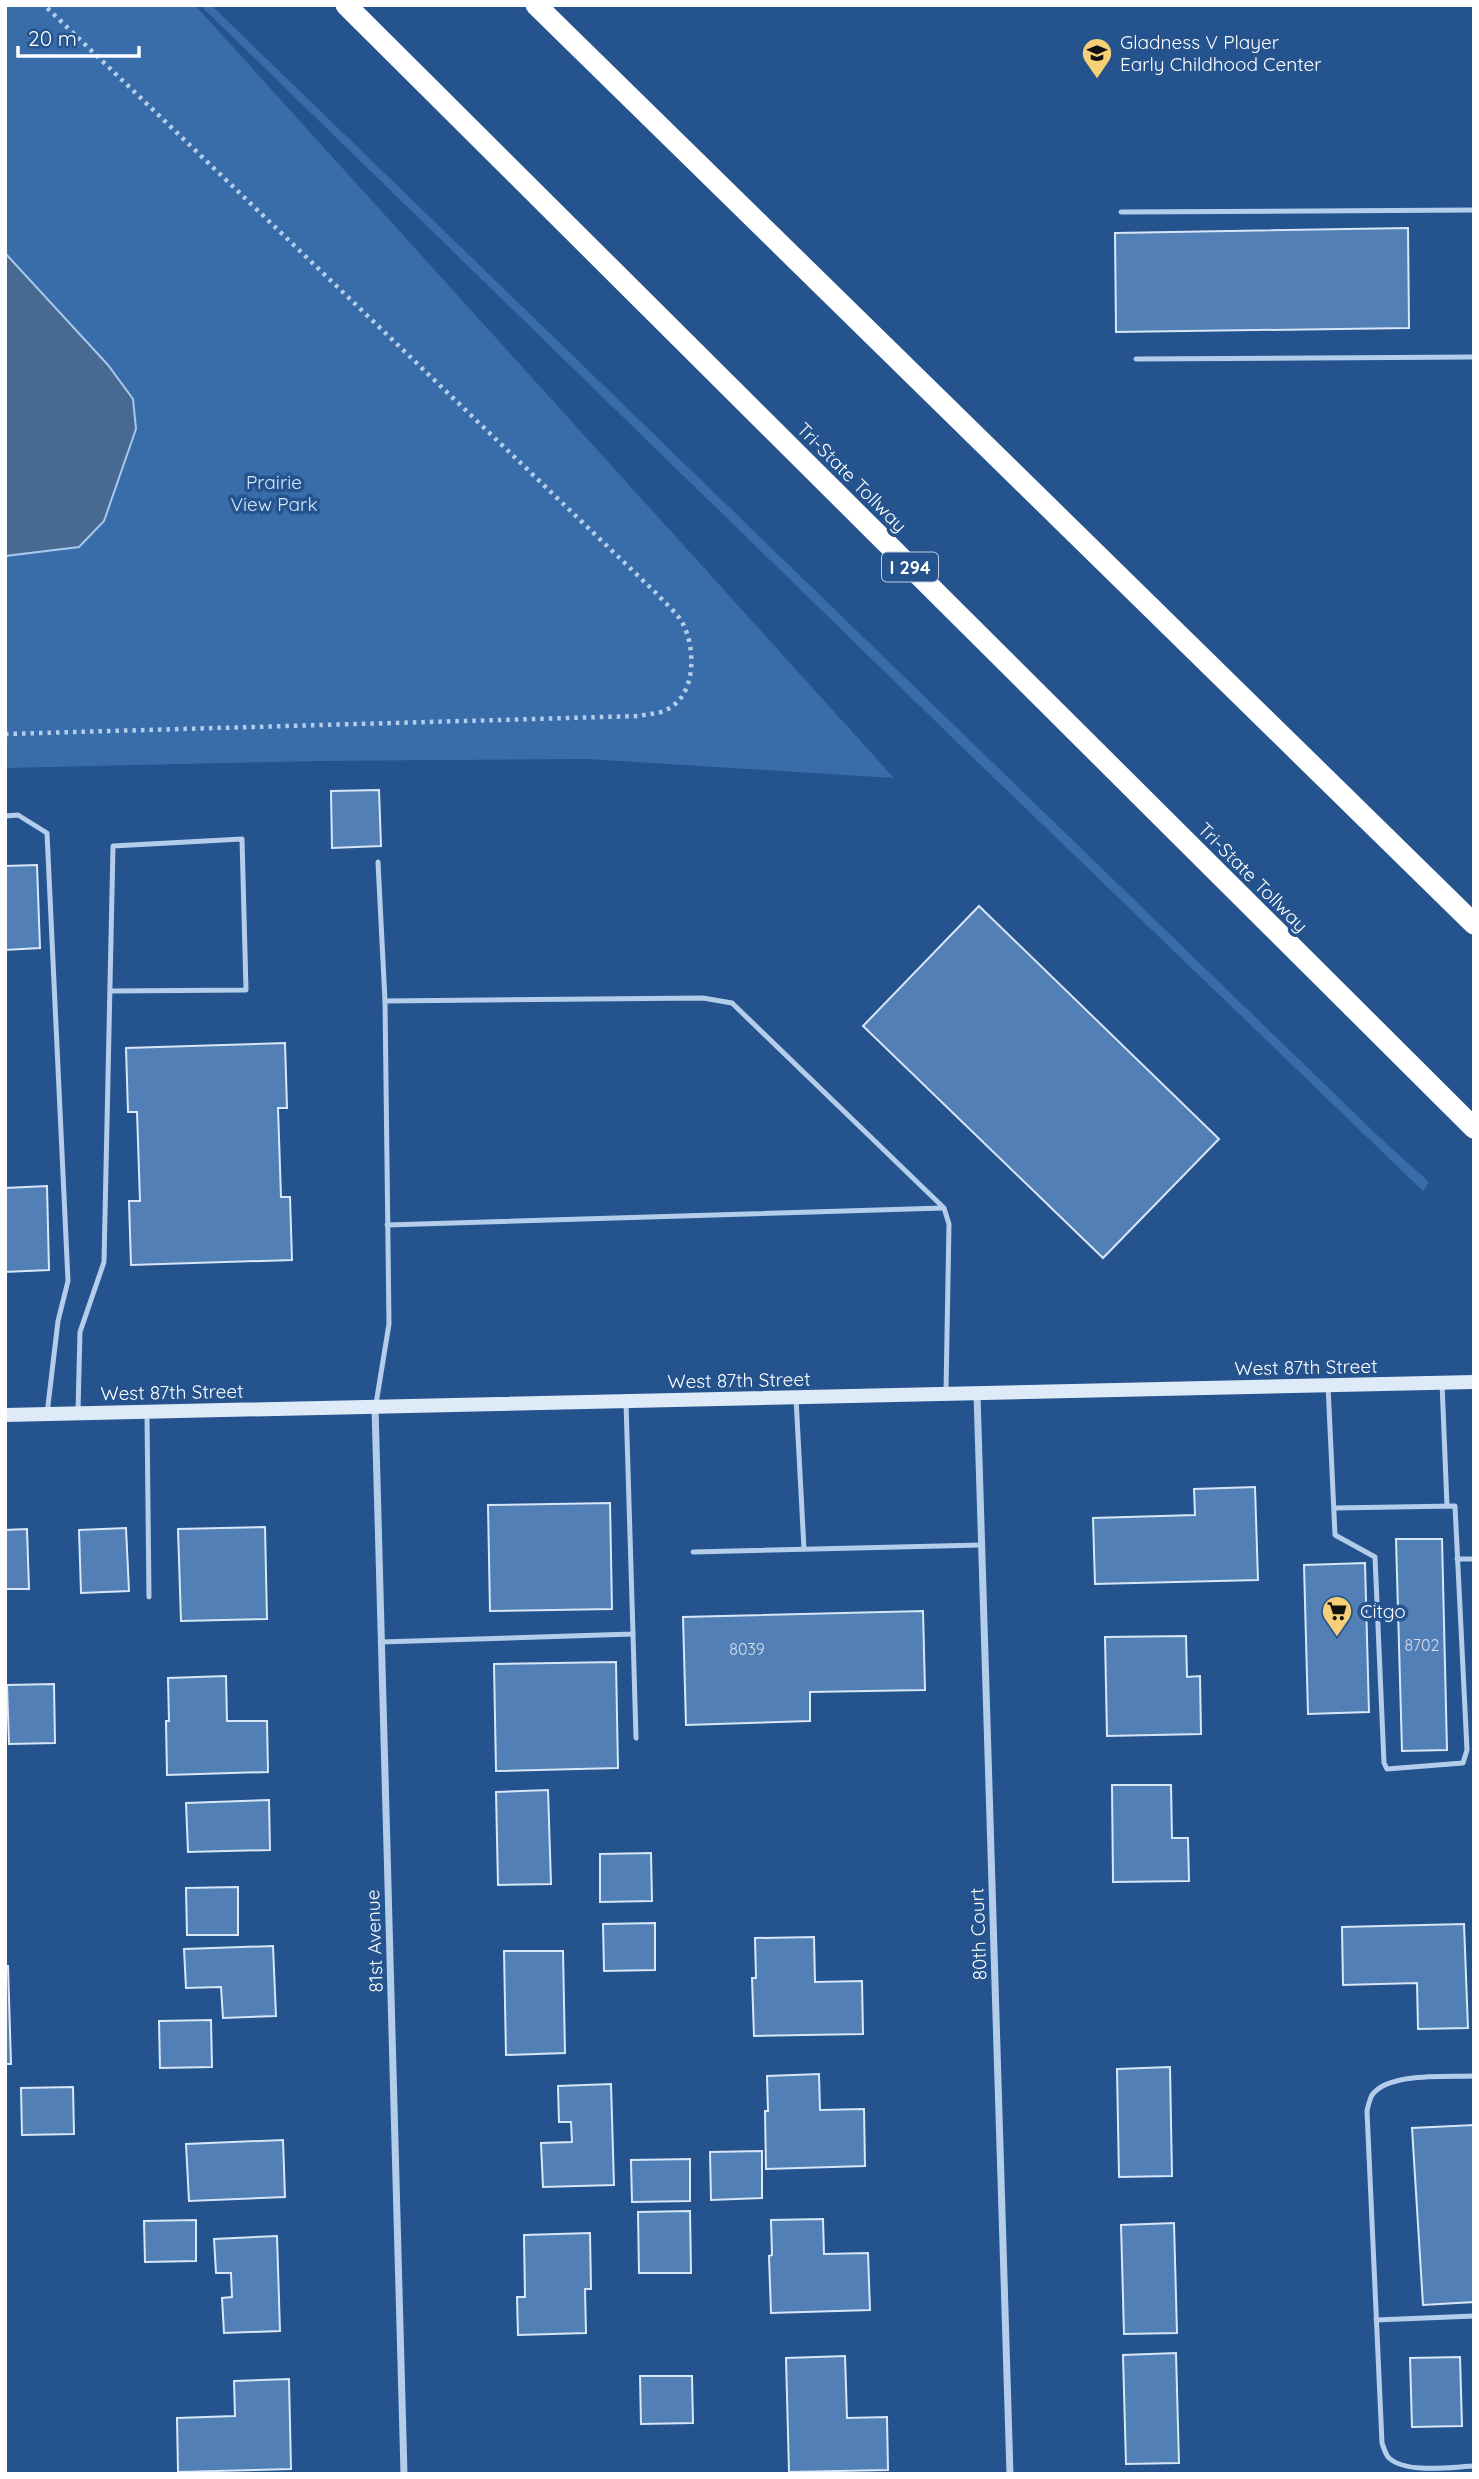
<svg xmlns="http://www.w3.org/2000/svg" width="1479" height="2479" viewBox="0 0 1479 2479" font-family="Quicksand,sans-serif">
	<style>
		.green { fill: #396daa }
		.water { fill: #486992; stroke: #a8c8ec; stroke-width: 2 }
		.building { fill: #517fb6; stroke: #d8e7f8; stroke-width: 2 }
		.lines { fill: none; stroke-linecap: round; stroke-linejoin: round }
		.path { stroke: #b3cdeb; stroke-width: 4.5; stroke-dasharray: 3.5 5; stroke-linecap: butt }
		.service { stroke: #b3cdeb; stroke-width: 5 }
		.minor { stroke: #b3cdeb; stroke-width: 7 }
		.secondary { stroke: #dfeaf9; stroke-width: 14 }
		.motorway { stroke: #fff; stroke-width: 21 }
		.labels { text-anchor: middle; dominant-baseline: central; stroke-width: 7; stroke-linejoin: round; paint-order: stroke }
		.number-label { font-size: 16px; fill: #d4dfed }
		.shield { fill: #24538d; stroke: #bdcbdd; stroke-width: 2 }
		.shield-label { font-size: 18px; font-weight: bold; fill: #fff }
		.poi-label { font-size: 19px; fill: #fff; stroke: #24538d; text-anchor: start }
		.street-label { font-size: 19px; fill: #fff; stroke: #24538d }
		.park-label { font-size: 19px; fill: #d8e7f8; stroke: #24538d }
	</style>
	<rect width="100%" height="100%" fill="#24538d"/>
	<g class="green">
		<path d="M5,5H195L894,778L588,759L317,761L5,768Z"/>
		<path d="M200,5H211L1378,1136L1429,1182L1423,1191L965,750Z"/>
	</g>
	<path class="water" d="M5,253L108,365L133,399L136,429L104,521L79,547L5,556Z"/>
	<g class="building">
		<path d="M1408,228L1409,328L1116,332L1115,233Z"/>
		<path d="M379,790L381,846L332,848L331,791Z"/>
		<path d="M37,865L40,948L5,950V866Z"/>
		<path d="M979,906L1219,1139L1103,1258L863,1026Z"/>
		<path d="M285,1043L287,1108H278L281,1197H290L292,1260L131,1265L129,1201H140L137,1112H128L126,1048Z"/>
		<path d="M47,1186L49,1270L5,1272V1188Z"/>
		<path d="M1255,1487L1258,1580L1095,1584L1093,1518L1195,1515L1194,1489Z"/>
		<path d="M610,1503L612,1609L490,1611L488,1505Z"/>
		<path d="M265,1527L267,1619L181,1621L178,1529Z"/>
		<path d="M126,1528L129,1591L81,1593L79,1530Z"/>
		<path d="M27,1529L29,1589H5V1530Z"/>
		<path d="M1396,1539H1442L1447,1750L1402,1751Z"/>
		<path d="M1365,1563L1369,1712L1308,1714L1304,1565Z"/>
		<path d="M923,1611L925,1690L810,1692V1721L686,1725L683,1617Z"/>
		<path d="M1186,1636L1187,1677L1200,1676L1201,1734L1107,1736L1105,1637Z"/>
		<path d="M616,1662L618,1768L496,1771L494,1664Z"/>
		<path d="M226,1676L227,1721H267L268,1772L167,1775L166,1721H169L168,1678Z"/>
		<path d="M54,1684L55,1743L9,1744L7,1685Z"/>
		<path d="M1112,1785H1171L1172,1838H1188L1189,1881L1113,1882Z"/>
		<path d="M548,1790L551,1884L498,1885L496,1792Z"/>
		<path d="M269,1800L270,1850L188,1852L186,1803Z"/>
		<path d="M651,1853L652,1901L600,1902V1854Z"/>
		<path d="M238,1887V1935H187L186,1888Z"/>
		<path d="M655,1923V1970L604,1971L603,1924Z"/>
		<path d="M1464,1924L1468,2028L1418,2029L1417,1983L1343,1985L1342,1927Z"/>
		<path d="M814,1937L815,1982L862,1981L863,2034L754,2036L752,1978H756L755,1938Z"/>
		<path d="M273,1946L276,2016L223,2018L221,1987L186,1988L184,1949Z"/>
		<path d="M504,1951H563L565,2053L506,2055Z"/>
		<path d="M5,1966H8L11,2064H5Z"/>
		<path d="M211,2020L212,2067L160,2068L159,2021Z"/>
		<path d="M1170,2067L1172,2176L1119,2177L1117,2069Z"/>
		<path d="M819,2074L820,2110L864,2109L865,2166L766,2169L765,2111H768L767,2076Z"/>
		<path d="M611,2084L614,2185L543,2187L541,2143L572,2142L571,2122H559L558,2086Z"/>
		<path d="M73,2087L74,2134L22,2135L21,2088Z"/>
		<path d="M1474,2125V2302L1423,2305L1412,2128Z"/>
		<path d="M283,2140L285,2197L189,2201L186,2144Z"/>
		<path d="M762,2151V2198L711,2200L710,2152Z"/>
		<path d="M690,2159V2201L632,2202L631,2160Z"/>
		<path d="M690,2211L691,2273H639L638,2212Z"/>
		<path d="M823,2219L824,2254L868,2253L870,2310L771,2313L769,2256L772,2255L771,2220Z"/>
		<path d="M196,2220V2261L145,2262L144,2221Z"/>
		<path d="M1174,2223L1177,2333L1124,2334L1121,2225Z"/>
		<path d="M590,2233L591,2289H585L586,2333L518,2335L517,2297H525L524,2235Z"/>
		<path d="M277,2236L280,2331L224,2333L222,2298L232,2297L231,2273H216L214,2239Z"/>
		<path d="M1176,2353L1179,2463L1126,2464L1123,2355Z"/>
		<path d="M845,2356L847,2418L887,2417L888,2470L789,2472L786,2358Z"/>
		<path d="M1460,2357L1462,2426L1412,2427L1410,2358Z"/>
		<path d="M640,2376H692L693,2423L641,2424Z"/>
		<path d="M289,2379L291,2469L178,2472L177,2418L235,2416L234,2381Z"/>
	</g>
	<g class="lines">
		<path class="path" d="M5,734L639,716C647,714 659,714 666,710C697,696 696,647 682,622C676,612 665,603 656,593L44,5"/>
		<g class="service">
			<path d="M1121,212L1474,210"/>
			<path d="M1136,359L1474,357"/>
			<path d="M5,816L18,815L47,833L68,1281L58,1321L47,1414"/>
			<path d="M385,1001L703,998L732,1003L944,1208L949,1224L946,1391"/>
			<path d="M387,1225L943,1208"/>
			<path d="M1442,1383L1447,1506"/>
			<path d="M1328,1385L1335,1535L1375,1557L1384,1763L1387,1769L1463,1763L1467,1750L1455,1506L1334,1508"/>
			<path d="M796,1398L804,1549"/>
			<path d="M376,1404L389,1324L385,1001L378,862"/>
			<path d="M78,1411L80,1332L104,1262L113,846L242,839L246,990L111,991"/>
			<path d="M147,1415L149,1597"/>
			<path d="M693,1552L981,1545"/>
			<path d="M1457,1559H1474"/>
			<path d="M633,1634L636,1738"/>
			<path d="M381,1642L633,1634L626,1403"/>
			<path d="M1474,2076C1448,2077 1388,2072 1372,2095C1370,2099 1368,2106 1367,2111L1382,2443C1384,2448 1385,2454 1389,2458C1407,2474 1451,2467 1474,2466"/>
			<path d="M1376,2320L1474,2316"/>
		</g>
		<g class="minor">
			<path d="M977,1394L1010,2474"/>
			<path d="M375,1407L404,2474"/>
		</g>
		<path class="secondary" d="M5,1415L1474,1382"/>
		<g class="motorway">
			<path d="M346,5L1474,1128"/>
			<path d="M536,5L1474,924"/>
		</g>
	</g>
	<defs>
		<g id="school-pin" transform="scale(1.575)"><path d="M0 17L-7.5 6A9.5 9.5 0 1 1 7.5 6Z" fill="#f5d077" stroke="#24538d"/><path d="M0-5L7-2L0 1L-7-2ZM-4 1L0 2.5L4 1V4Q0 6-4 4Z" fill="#111"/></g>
		<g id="supermarket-pin" transform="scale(1.575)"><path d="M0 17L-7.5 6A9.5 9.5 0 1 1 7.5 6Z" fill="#f5d077" stroke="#24538d"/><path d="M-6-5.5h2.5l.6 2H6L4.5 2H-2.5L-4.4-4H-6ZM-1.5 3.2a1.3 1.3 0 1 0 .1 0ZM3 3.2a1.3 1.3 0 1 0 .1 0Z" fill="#111"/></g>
	</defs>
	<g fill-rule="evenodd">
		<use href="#school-pin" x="1097" y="53"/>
		<use href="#supermarket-pin" x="1337" y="1611"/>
	</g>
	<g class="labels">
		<g class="number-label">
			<text x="1422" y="1645">8702</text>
			<text x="747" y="1649">8039</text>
		</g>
		<rect class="shield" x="882" y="552.5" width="56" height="29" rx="5"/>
		<g class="shield-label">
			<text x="910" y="567">I 294</text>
		</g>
		<g class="poi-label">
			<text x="1120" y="42">Gladness V Player<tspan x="1120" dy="22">Early Childhood Center</tspan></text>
			<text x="1360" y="1611">Citgo</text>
		</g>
		<g class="street-label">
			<text transform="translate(852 477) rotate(45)">Tri-State Tollway</text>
			<text transform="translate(1253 877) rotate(45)">Tri-State Tollway</text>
			<text transform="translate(1306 1367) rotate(-1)">West 87th Street</text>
			<text transform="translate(739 1380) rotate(-1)">West 87th Street</text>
			<text transform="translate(172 1392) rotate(-1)">West 87th Street</text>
			<text transform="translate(978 1934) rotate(-92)">80th Court</text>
			<text transform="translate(374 1941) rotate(-92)">81st Avenue</text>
		</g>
		<g class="park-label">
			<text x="274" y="482">Prairie<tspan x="274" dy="22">View Park</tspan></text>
		</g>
	</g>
	<rect width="1479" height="2479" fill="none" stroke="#ffffff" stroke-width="14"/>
	<path d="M18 46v10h121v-10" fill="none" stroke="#ffffff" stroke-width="3.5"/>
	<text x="28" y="46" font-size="21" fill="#ffffff" stroke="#24538d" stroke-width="5" paint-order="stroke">20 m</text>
</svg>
